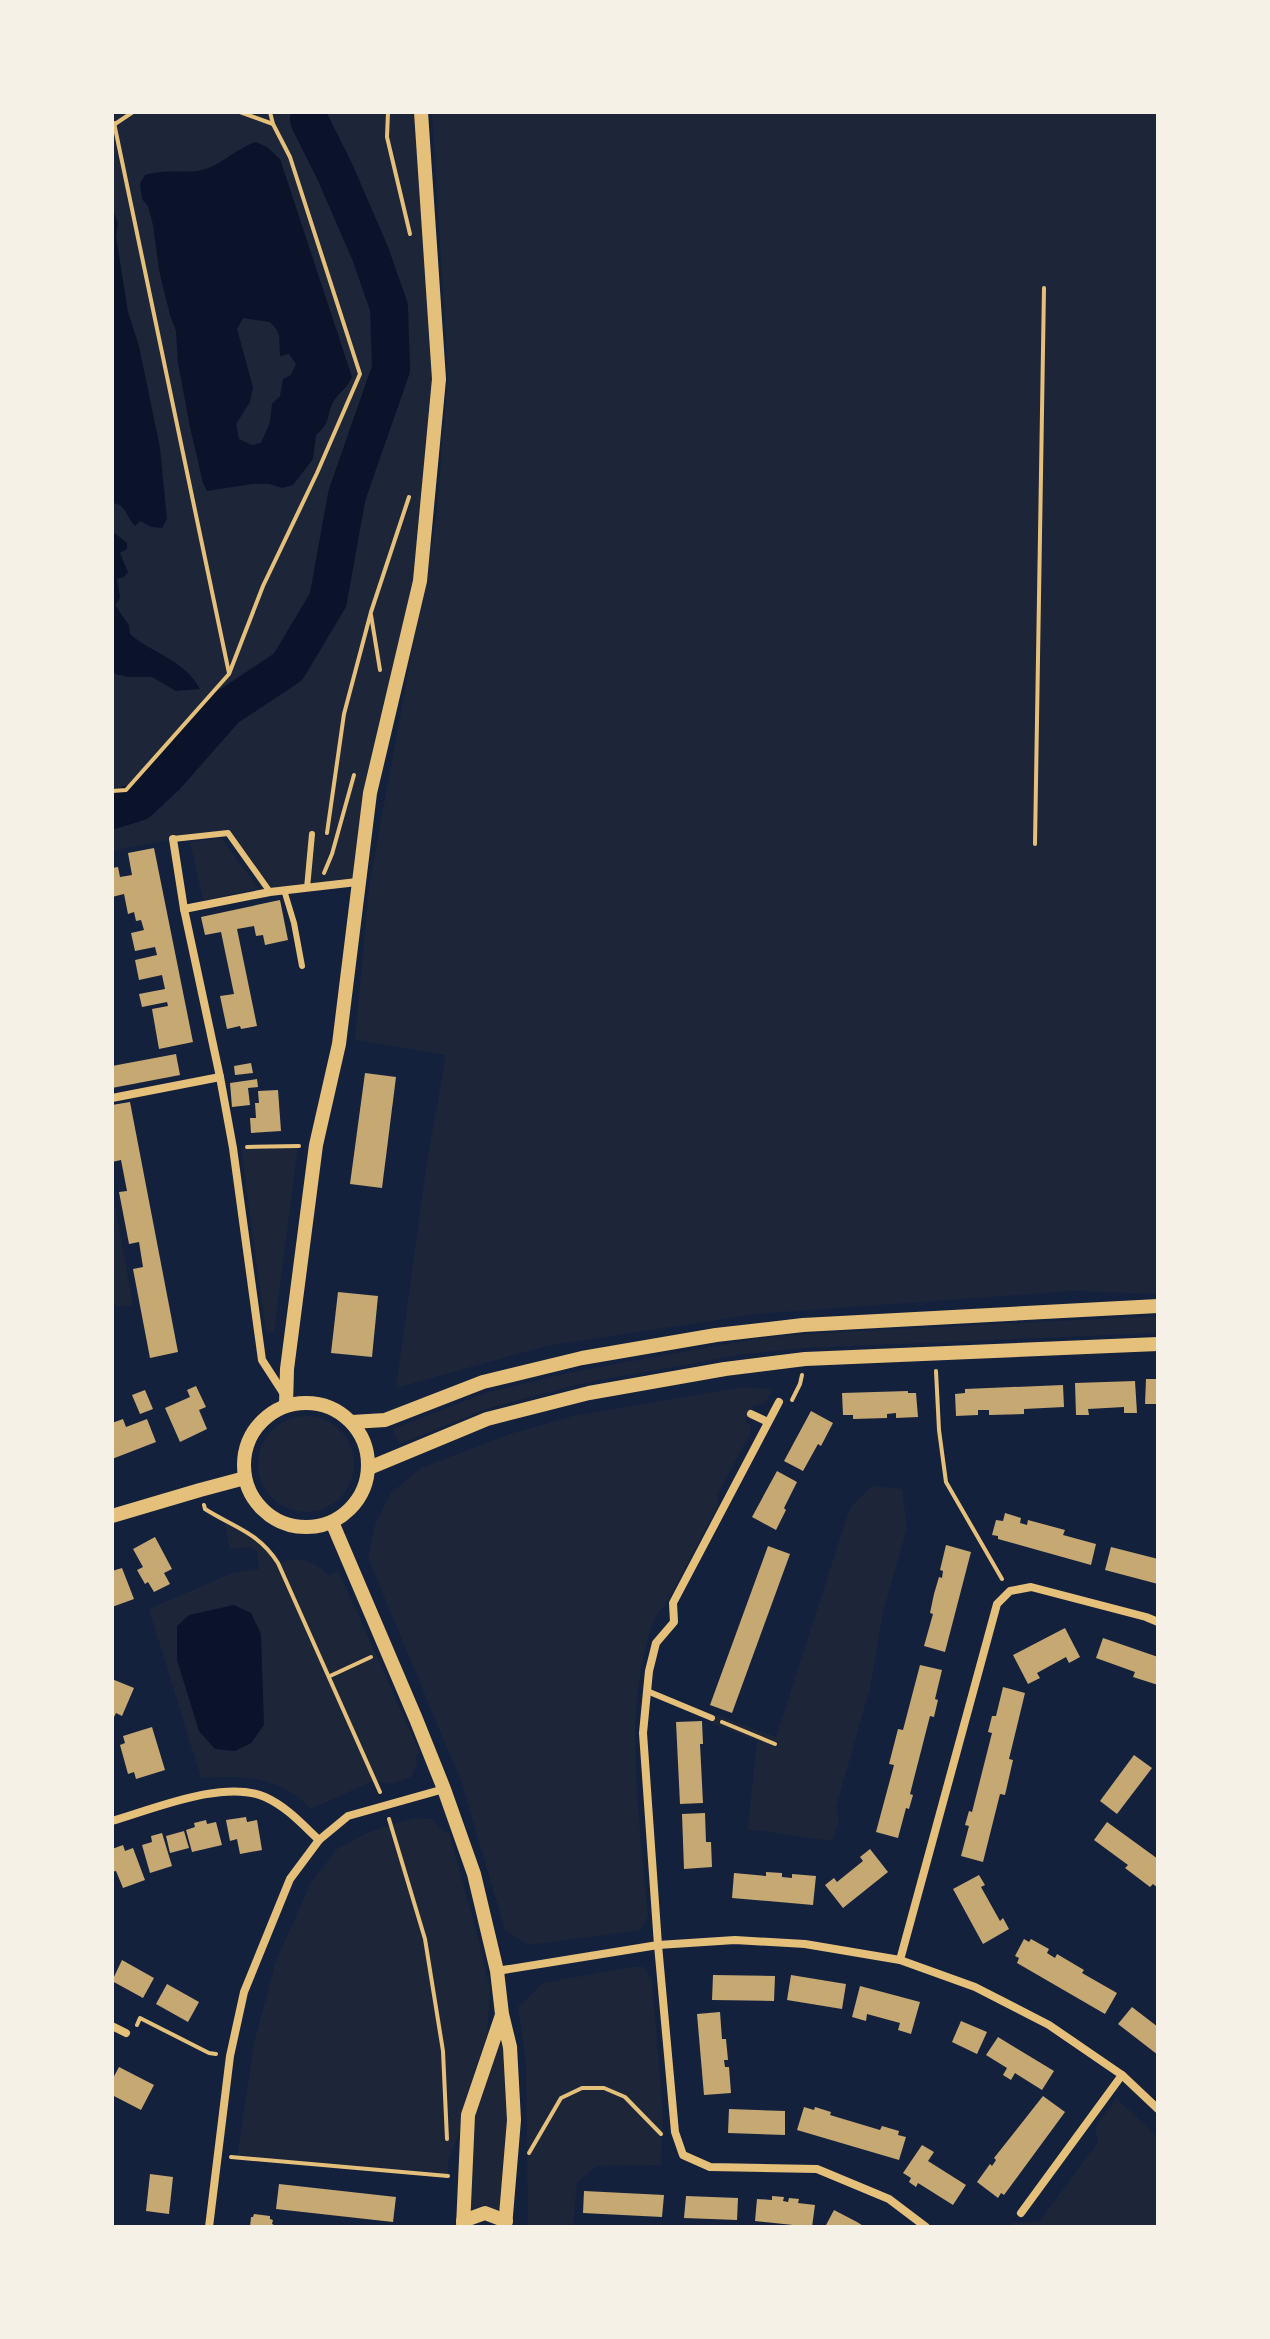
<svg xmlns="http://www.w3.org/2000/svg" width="1270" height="2339" viewBox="0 0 1270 2339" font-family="'Noto Serif',serif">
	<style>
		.green { fill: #1d2539 }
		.water { fill: #0b132b; fill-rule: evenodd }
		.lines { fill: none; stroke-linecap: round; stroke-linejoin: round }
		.river { stroke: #0b132b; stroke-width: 38 }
		.building { fill: #c6a872 }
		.path { stroke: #e5c07b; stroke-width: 4 }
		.service { stroke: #e5c07b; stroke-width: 6 }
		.minor { stroke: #e5c07b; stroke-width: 8 }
		.tertiary { stroke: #e5c07b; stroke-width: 14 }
	</style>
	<rect width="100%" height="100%" fill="#14213d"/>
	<g class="green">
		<path d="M112,112H421L439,379L420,581L357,882L270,892L228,833L173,839L112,851Z"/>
		<path d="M432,112H1158V1294L1073,1291L756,1314L546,1346L396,1388L427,1162L446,1055L355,1040L369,887L436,520L448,375Z"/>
		<path d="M221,838L259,889L203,900L190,842Z"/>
		<path d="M298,1146L274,1332L266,1333L241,1148Z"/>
		<path d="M112,1189L133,1305L117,1307L112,1301Z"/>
		<path d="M1158,1316V1333L803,1348L739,1355L584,1383L489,1408L399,1444L393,1429L485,1393L582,1370L761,1338L804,1334Z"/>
		<path d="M743,1387L773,1389L765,1403L752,1406L745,1421L750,1425L751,1432L717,1495L719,1504L665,1605C653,1616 651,1627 647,1643C624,1728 641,1828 648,1916L641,1930L529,1945L505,1930L462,1784L368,1558L375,1525L391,1493L421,1468L510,1434L573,1416Z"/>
		<circle cx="306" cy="1464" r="48"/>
		<path d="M872,1486L902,1489L907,1528L883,1612L870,1688L836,1807L839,1820L832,1841L748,1829L757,1741L710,1722L714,1714L776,1737L850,1508Z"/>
		<path d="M224,1521L250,1533L278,1563C301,1555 312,1560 330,1576L338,1570L420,1753L416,1755L417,1766L411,1777L389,1784L375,1780L311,1809C280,1776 244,1775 201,1778L149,1609L232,1573L259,1569L257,1551L248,1547L230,1549Z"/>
		<path d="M414,1818L432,1819L444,1832H449L479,1941L490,1989L487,2035L465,2100L460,2132L448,2160V2176L237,2158L254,2043L277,1958L311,1883L337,1849L369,1832Z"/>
		<path d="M631,1967H644L652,1979L663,2113L661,2165L597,2166L577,2182L573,2227L528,2226L526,2063L518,2007L543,1983Z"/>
		<path d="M497,2046L504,2047L507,2119L500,2211L485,2205L470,2209L474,2120Z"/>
		<path d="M1116,2098L1158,2137V2227H1009L1012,2223L1040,2221L1098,2142L1095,2128Z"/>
	</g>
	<g class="water">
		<path d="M256,142L267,147L280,159L352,377C347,388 342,390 335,399C325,414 333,421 316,435L313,459L293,485L282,488L269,484H252L207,491L203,483L190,427L178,363L176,331L170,315L159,270L153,225L148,206L142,199L140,184L145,175C165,169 178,173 197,171C219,168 236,148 256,142ZM243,318L270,322L277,330L279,336L280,356L289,354L296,364L291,375L283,379L280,396L272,404L270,422L261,443L252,445L239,439L236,424L250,402L253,387L237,329Z"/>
		<path d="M112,208L118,223L116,236L128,312L139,346L160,448L167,519L162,528L151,527L140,521L135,526C125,516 127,504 112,503Z"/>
		<path d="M112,531L127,543V549L120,553L128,572L124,577L117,579L120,598L115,605L129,625L130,634C153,654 185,660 200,689L176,691L152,677H128L115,674L112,668Z"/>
		<path d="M234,1605L251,1613L261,1634L264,1725L251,1743L235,1751L215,1749L199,1731L177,1660V1626L189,1615Z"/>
	</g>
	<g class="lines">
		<path class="river" d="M112,810L138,802L167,775L226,708L288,667L328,600L347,495L391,369L389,307L370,253L335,172L309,120V112"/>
	</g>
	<g class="building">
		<path d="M154,848L193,1042L159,1049L152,1009L168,1006L167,1002L142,1007L139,994L165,989L162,975L139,980L135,960L157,955L155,947L135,951L131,933L144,930L141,920L136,921L134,912L128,914L124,894L112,897V868L118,867L120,877L132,875L128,853Z"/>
		<path d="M280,900L288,940L265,945L263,935L256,936L254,926L237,929L257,1026L241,1029L240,1026L227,1029L220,996L234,994L221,932L205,935L201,917Z"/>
		<path d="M176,1054L180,1075L112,1088V1066Z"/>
		<path d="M251,1063L253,1073L235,1075L234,1066Z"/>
		<path d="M365,1073L396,1077L382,1188L350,1184Z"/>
		<path d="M257,1079L258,1087L248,1088L250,1105L232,1107L230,1083Z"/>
		<path d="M278,1090L281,1131L251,1133L250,1118H256L255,1103H259L258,1091Z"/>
		<path d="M130,1102L178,1352L150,1358L133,1269L143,1267L139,1242L129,1244L119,1192L127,1191L121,1160L112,1162V1105Z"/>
		<path d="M338,1292L378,1296L372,1357L331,1353Z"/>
		<path d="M1146,1379H1158V1404H1145Z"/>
		<path d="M1135,1381L1137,1413H1124V1407L1088,1409L1089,1415H1076L1075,1383Z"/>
		<path d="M1063,1385L1064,1407L1024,1409V1414L989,1415V1410H978V1415L956,1416L955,1394L965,1393V1389Z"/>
		<path d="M196,1386L206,1407L199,1410L207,1429L180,1442L165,1408L190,1397L187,1390Z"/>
		<path d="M145,1390L153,1409L140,1414L132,1395Z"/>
		<path d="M908,1391V1393H916L918,1417L896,1418V1413L887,1414V1418L853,1419V1415H843L842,1393Z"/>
		<path d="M811,1411L833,1423L821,1446L818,1444L803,1471L784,1461Z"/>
		<path d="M123,1419L126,1427L147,1419L156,1442L112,1459V1423Z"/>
		<path d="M777,1471L797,1482L784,1508L786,1510L776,1530L752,1517Z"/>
		<path d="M1005,1513L1021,1518L1020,1523L1027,1525L1028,1520L1065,1530L1063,1535L1096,1544L1091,1565L998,1539V1536L992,1535L996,1520L1003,1521Z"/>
		<path d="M155,1537L172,1569L164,1573L170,1584L154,1592L148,1582L145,1584L137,1570L143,1567L133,1549Z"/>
		<path d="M946,1545L971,1552L945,1652L924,1646L933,1614L930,1613L934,1594L939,1577L942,1578L943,1571L940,1570Z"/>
		<path d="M768,1546L790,1554L732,1713L710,1705Z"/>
		<path d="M1111,1547L1158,1559V1584L1105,1570Z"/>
		<path d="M122,1568L134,1599L112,1607V1571Z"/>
		<path d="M1065,1628L1080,1657L1069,1663L1066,1657L1037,1673L1040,1678L1028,1684L1013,1655Z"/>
		<path d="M1103,1638L1158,1657V1685L1133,1677L1135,1672L1096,1658Z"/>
		<path d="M920,1665L942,1670L935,1699L938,1700L934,1717L930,1716L910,1794L913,1795L909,1809L906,1808L898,1838L876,1832L894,1765L889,1764L898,1729L903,1730Z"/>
		<path d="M112,1679L134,1688L122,1716L116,1713L112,1721Z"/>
		<path d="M1003,1687L1025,1693L1009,1759L1013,1760L1005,1795L1000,1794L983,1862L961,1856L969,1826L965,1825L969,1811L972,1812L992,1733L988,1732L992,1716H996Z"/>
		<path d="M702,1721L703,1744H700L703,1803L680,1804L676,1722Z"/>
		<path d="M152,1727L165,1770L136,1779L134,1772L128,1774L120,1745L125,1743L123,1736Z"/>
		<path d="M1134,1755L1152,1768L1117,1814L1100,1801Z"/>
		<path d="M705,1813L706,1842H711L712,1867L684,1869L682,1814Z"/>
		<path d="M246,1817L247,1822L257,1820L262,1850L240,1854L237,1839L230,1841L226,1820Z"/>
		<path d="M206,1820L207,1824L216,1822L222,1845L192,1852L186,1830L195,1827L194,1823Z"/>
		<path d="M1107,1822L1158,1859V1888L1153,1884L1150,1887L1125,1868L1128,1865L1094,1840Z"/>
		<path d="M184,1831L189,1848L170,1853L166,1836Z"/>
		<path d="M162,1833L172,1866L150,1873L142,1845L152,1842L151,1836Z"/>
		<path d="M123,1845L125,1851L133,1848L145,1880L123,1888L116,1871L112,1872V1849Z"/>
		<path d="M870,1849L888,1872L843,1908L825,1885L834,1878L837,1882L863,1861L860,1857Z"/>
		<path d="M766,1872L782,1873V1877L792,1878V1874L816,1876L813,1905L732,1898L734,1873L766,1876Z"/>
		<path d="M979,1875L985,1885L981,1887L1000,1921L1003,1918L1009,1929L983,1944L953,1889Z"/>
		<path d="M1024,1939L1029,1942L1031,1939L1049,1949L1047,1953L1055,1958L1057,1954L1084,1970L1082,1973L1117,1993L1105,2014L1017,1963L1019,1958L1015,1956Z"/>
		<path d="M122,1960L154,1978L143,1998L112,1981Z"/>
		<path d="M713,1975L775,1976L774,2001L712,2000Z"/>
		<path d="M791,1975L846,1984L842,2009L787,2000Z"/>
		<path d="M167,1984L199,2002L188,2022L156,2004Z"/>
		<path d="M860,1986L920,2002L911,2034L898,2030L900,2023L867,2014L866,2021L852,2017Z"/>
		<path d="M1132,2007L1158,2027V2055L1118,2024Z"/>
		<path d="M720,2012L722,2039H726L728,2060H724L725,2067H729L731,2093L704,2095L697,2014Z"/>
		<path d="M961,2021L987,2032L977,2054L952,2042Z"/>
		<path d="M998,2037L1054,2071L1042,2090L1015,2073L1011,2080L1003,2075L1007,2068L986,2055Z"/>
		<path d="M119,2067L154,2085L141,2110L112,2095V2080Z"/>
		<path d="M1043,2096L1065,2112L1004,2195L1001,2193L998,2198L977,2182L990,2164L992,2166L996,2160L994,2158Z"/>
		<path d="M804,2107L814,2110L815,2107L831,2112L830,2115L880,2130L882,2126L899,2131L898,2135L906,2137L899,2160L797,2130Z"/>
		<path d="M729,2109L785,2111V2135L728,2133Z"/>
		<path d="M922,2145L934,2152L928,2161L966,2185L953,2205L918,2183L916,2187L909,2182L911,2178L903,2173Z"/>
		<path d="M150,2174L173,2177L169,2214L146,2211Z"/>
		<path d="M279,2184L396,2197L393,2222L276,2209Z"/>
		<path d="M584,2191L664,2195L662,2217L583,2213Z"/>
		<path d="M686,2196L738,2198L737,2220L684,2218Z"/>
		<path d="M772,2196L784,2197L783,2201L788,2202L789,2198L799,2199L798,2203L815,2205L812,2227L755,2221L757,2199L772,2200Z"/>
		<path d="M834,2210L857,2222L865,2227H825Z"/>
		<path d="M254,2214L270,2216V2219L273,2220L272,2224L278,2227H250L251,2217H253Z"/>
	</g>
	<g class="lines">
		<g class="path">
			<path d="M240,112L273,124"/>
			<path d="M388,112L387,137L410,234"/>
			<path d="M114,123L229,673"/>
			<path d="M112,126L133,112"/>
			<path d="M371,615L380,670"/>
			<path d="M112,791L126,790L229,674L263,586L317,473L360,374L290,157L273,124L270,112"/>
			<path d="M327,833L344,714L371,612L409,497"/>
			<path d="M1035,844L1044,288"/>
			<path d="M324,873L332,854L354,775"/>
			<path d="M247,1147L299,1146"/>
			<path d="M936,1371L939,1430L946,1482L1002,1579"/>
			<path d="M792,1400L800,1384L802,1375"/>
			<path d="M204,1505L205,1509C235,1528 258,1532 278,1563L380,1792"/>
			<path d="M330,1676L371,1657"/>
			<path d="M722,1722L775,1744"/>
			<path d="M389,1819L425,1939L443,2051L447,2139"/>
			<path d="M137,2025L140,2018L209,2053L216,2054"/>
			<path d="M529,2153L561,2098L582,2088H604L625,2097L661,2134"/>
			<path d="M231,2157L448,2176"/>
		</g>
		<g class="service">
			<path d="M173,839L228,833L270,892"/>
			<path d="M307,888L312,834"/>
			<path d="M284,890L294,923L302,966"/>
			<path d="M647,1691L712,1718"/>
		</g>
		<g class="minor">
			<path d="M173,839L184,909L220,1077L233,1148L262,1360L284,1394"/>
			<path d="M184,909L270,892L357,882"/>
			<path d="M112,1098L220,1077"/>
			<path d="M779,1402L673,1603L674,1622L656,1643L649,1671L643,1733L658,1945L675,2132L683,2155L710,2167L817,2169L889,2199L926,2227"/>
			<path d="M751,1414L768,1422"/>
			<path d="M112,1821C154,1809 224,1779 265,1797C287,1807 302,1824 319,1840"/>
			<path d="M900,1960L997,1604L1010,1591L1031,1587L1146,1617L1158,1622"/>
			<path d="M497,1971L658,1945L735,1940L805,1944L900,1960L975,1987L1049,2025L1122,2075L1158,2109"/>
			<path d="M112,2026L126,2033"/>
			<path d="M1021,2213L1122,2075"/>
			<path d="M209,2227L230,2056L244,1992L290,1879L319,1840L348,1816L444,1789"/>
		</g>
		<g class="tertiary">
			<circle cx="306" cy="1465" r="62"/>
			<path d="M286,1405L287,1369L316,1145L339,1044L370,793L420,581L439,379L421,112"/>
			<path d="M352,1422L385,1420L483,1382L582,1358L716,1335L803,1325L1158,1306"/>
			<path d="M369,1468L487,1419L589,1393L725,1369L805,1359L1158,1344"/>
			<path d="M112,1516L200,1490L245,1478"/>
			<path d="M332,1522L416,1719L444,1789L474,1874L497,1971L502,2014L510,2047L514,2120L505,2227"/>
			<path d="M463,2221L485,2213L506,2221"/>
			<path d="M463,2227L468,2115L502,2015"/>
		</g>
	</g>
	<rect width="1270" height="2339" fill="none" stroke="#f6f1e7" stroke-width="228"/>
</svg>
